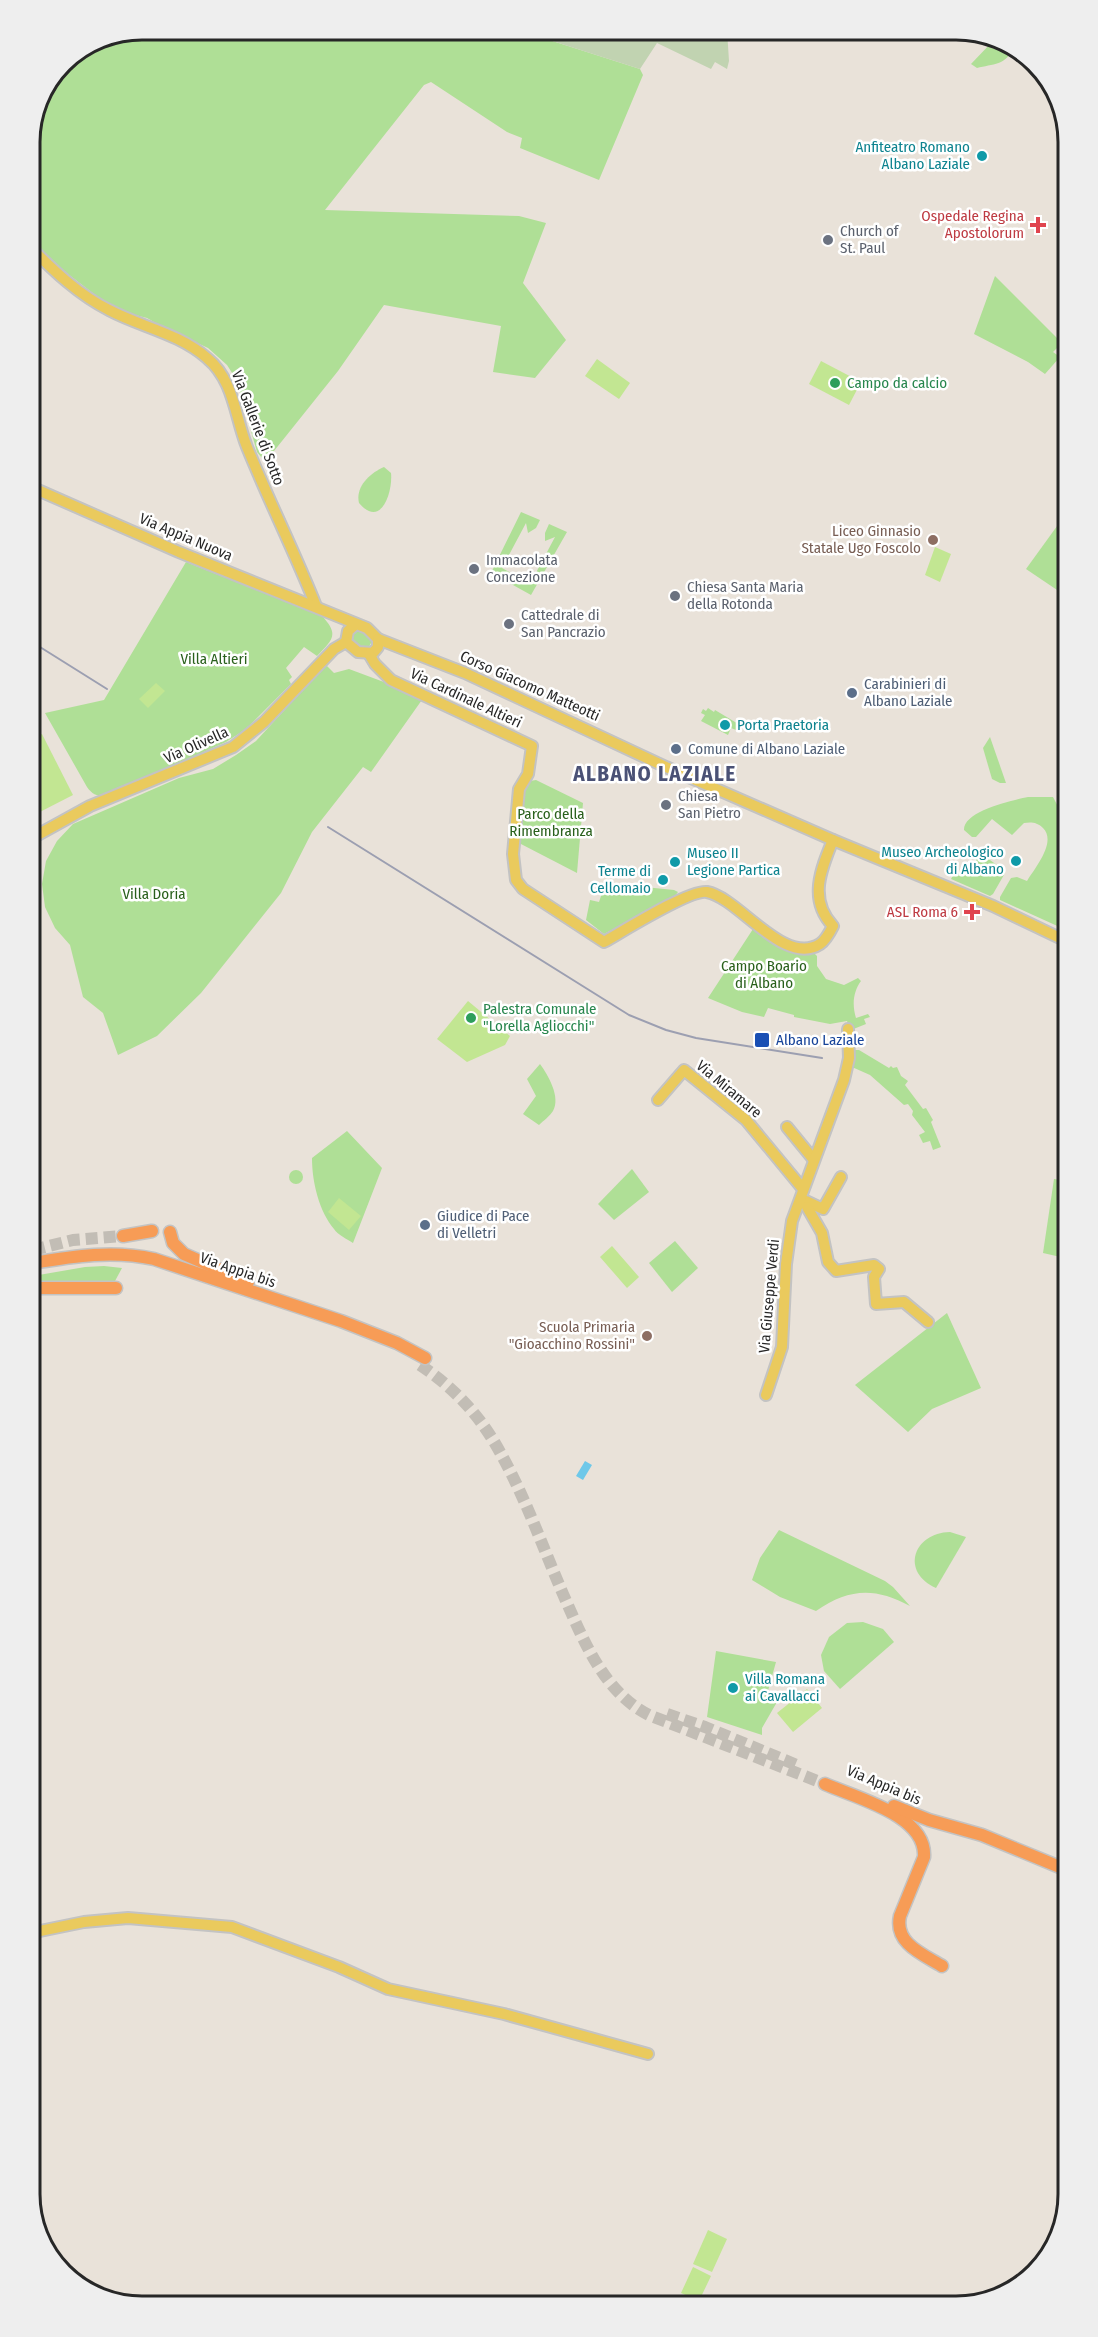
<svg xmlns="http://www.w3.org/2000/svg" width="1098" height="2337" viewBox="0 0 1098 2337" font-family="'Fira Sans Condensed',sans-serif">
	<style>
		.green { fill: #afdf96 }
		.cemetery { fill: #c1d3b1 }
		.pitch { fill: #c2e692 }
		.water { fill: #6ec8e9 }
		.lines { fill: none; stroke-linecap: round; stroke-linejoin: round }
		.highway-tunnel { stroke: #c2bdb5; stroke-width: 12; stroke-dasharray: 12 6; stroke-linecap: butt }
		.major-casing { stroke: #c3c3c3; stroke-width: 14 }
		.highway-casing { stroke: #c3c3c3; stroke-width: 15 }
		.major { stroke: #eaca5d; stroke-width: 10 }
		.highway { stroke: #f79c56; stroke-width: 12 }
		.rail { stroke: #9c9fb1; stroke-width: 2 }
		.culture-dot { fill: #0f9aa8; stroke: #fff; stroke-width: 2 }
		.health-dot { fill: #e0444e; stroke: #fff; stroke-width: 2 }
		.worship-dot { fill: #6b7280; stroke: #fff; stroke-width: 2 }
		.leisure-dot { fill: #2e9e5b; stroke: #fff; stroke-width: 2 }
		.education-dot { fill: #8d6e63; stroke: #fff; stroke-width: 2 }
		.service-dot { fill: #5c6f8a; stroke: #fff; stroke-width: 2 }
		.transit-dot { fill: #1a4fb4; stroke: #fff; stroke-width: 2 }
		.labels { text-anchor: middle; dominant-baseline: central; stroke-width: 5; stroke-linejoin: round; paint-order: stroke }
		.culture-label { font-size: 15px; fill: #0d838f; stroke: #fff; text-anchor: end }
		.health-label { font-size: 15px; fill: #be3a42; stroke: #fff; text-anchor: end }
		.worship-label { font-size: 15px; fill: #5b616d; stroke: #fff; text-anchor: start }
		.leisure-label { font-size: 15px; fill: #27864d; stroke: #fff; text-anchor: start }
		.street-label { font-size: 15px; fill: #272727; stroke: #fff }
		.education-label { font-size: 15px; fill: #785e54; stroke: #fff; text-anchor: end }
		.park-label { font-size: 15px; fill: #29601c; stroke: #fff }
		.service-label { font-size: 15px; fill: #4e5e75; stroke: #fff; text-anchor: start }
		.transit-label { font-size: 15px; fill: #164399; stroke: #fff; text-anchor: start }
		.district-label { font-size: 21px; font-weight: bold; letter-spacing: 1.5px; fill: #4a5175; stroke: #fff }
		.rim { fill: none; stroke: #272727; stroke-width: 3 }
	</style>
	<rect width="100%" height="100%" fill="#e9e2d9"/>
	<g class="green">
		<path d="M142,30H518L640,69L643,75L599,180L520,148L522,138L507,132L431,82L424,85L325,210L519,216L546,223L523,283L566,340L535,378L493,372L501,326L384,305L338,371L270,456L262,458L257,452L236,379L227,365L208,348L193,341H187L147,318L115,310L47,258L31,242L30,135L63,63L100,38Z"/>
		<path d="M993,41L1012,48C1008,65 992,64 977,68L971,64Z"/>
		<path d="M995,276L1062,343L1053,352L1060,357L1045,374L1028,362L974,334Z"/>
		<path d="M384,467L391,473C393,492 381,529 359,503C355,487 370,473 384,467Z"/>
		<path d="M521,512L540,520L536,528L528,533L526,523L502,568L530,584L555,537L545,541V533L549,524L567,532L531,595L491,573Z"/>
		<path d="M1060,522L1063,527V594L1026,569Z"/>
		<path d="M186,562L322,616C340,635 332,640 317,656L304,647L286,668L292,677L289,680L291,684L246,729L226,742L105,796C96,796 92,794 87,787L45,713L104,700Z"/>
		<path d="M355,630L371,636L372,641L369,647L360,648L350,639L351,634Z"/>
		<path d="M326,665L334,673L349,669L424,697L371,772L363,767L312,832L281,893L201,993L157,1036L118,1055L103,1013L83,997L70,945L55,928L45,907L42,884L46,861L57,841L73,824L179,778L213,769L236,755L256,741Z"/>
		<path d="M708,708L714,712L715,710L740,725L736,730L731,728L728,735L701,721L705,715L701,713L703,709L706,711Z"/>
		<path d="M990,737L1006,783H1000L992,779L983,748Z"/>
		<path d="M536,780L583,803L577,873L519,843L524,790L530,781Z"/>
		<path d="M1028,797H1053L1064,818V929L1000,900V897L1011,878L1017,877L1027,881C1035,868 1057,842 1043,828C1037,822 1031,822 1024,823L1012,835L992,819L976,837H972L964,830C963,811 1013,800 1028,797Z"/>
		<path d="M980,853L1004,870L1005,873L993,894L990,896L951,879L955,872L968,876Z"/>
		<path d="M615,884L674,890L678,892L674,897L604,934L586,920L590,900L599,902L602,893L614,895Z"/>
		<path d="M753,929L771,942L812,951L817,956V966L826,979L844,985L858,978L861,981C853,992 852,1005 856,1018L868,1014L870,1017L864,1019L866,1024L851,1030L847,1021L830,1024L794,1017V1015L768,1008L764,1017L742,1012L708,998Z"/>
		<path d="M854,1050H859L889,1068L891,1066L893,1068L897,1067L901,1076L908,1081L905,1085L923,1109L926,1108L933,1120L931,1122L941,1147L933,1150L930,1141L923,1143L919,1135L925,1132L912,1115L913,1111L908,1104L904,1105L870,1075L852,1067Z"/>
		<path d="M540,1064C548,1075 561,1097 553,1111C550,1116 543,1121 539,1125L523,1114L536,1096L527,1079Z"/>
		<path d="M347,1131L382,1168L353,1243C347,1239 338,1235 334,1229C319,1211 312,1182 312,1158Z"/>
		<path d="M632,1169L649,1192L614,1220L598,1204Z"/>
		<circle cx="296" cy="1177" r="7"/>
		<path d="M1054,1179L1065,1181V1258L1043,1253Z"/>
		<path d="M675,1241L698,1268L672,1292L649,1263Z"/>
		<path d="M104,1266L122,1268L115,1281L104,1285L33,1282V1276L85,1267Z"/>
		<path d="M947,1313L981,1388L932,1409L908,1432L855,1385Z"/>
		<path d="M779,1530L885,1581L893,1587L910,1606C875,1587 849,1588 816,1611L780,1597L752,1580L760,1558Z"/>
		<path d="M950,1532L966,1537L936,1588C900,1572 913,1533 950,1532Z"/>
		<path d="M863,1622L883,1629L894,1642L840,1689L824,1671L821,1655L829,1637L847,1623Z"/>
		<path d="M716,1651L776,1662L766,1698L777,1702L762,1728V1735L707,1717Z"/>
	</g>
	<path class="cemetery" d="M518,30H727L729,61L727,69L715,62L711,69L657,43L640,69Z"/>
	<g class="pitch">
		<path d="M597,359L630,383L619,399L585,376Z"/>
		<path d="M821,361L861,382L849,405L809,384Z"/>
		<path d="M935,547L951,554L940,582L925,575Z"/>
		<path d="M156,683L165,691L148,708L139,699Z"/>
		<path d="M42,734L73,795L32,816V739Z"/>
		<path d="M468,1001L510,1036L505,1045L467,1062L437,1039Z"/>
		<path d="M339,1198L361,1216L349,1230L328,1212Z"/>
		<path d="M612,1246L639,1277L627,1288L600,1257Z"/>
		<path d="M807,1689L822,1708L793,1732L777,1713Z"/>
		<path d="M708,2230L727,2239L712,2272L693,2264Z"/>
		<path d="M693,2267L711,2276L699,2301L681,2293Z"/>
	</g>
	<path class="water" d="M585,1461L592,1465L583,1480L576,1476Z"/>
	<g class="lines">
		<g class="highway-tunnel">
			<path d="M33,1250L73,1240L123,1236"/>
			<path d="M420,1365C450,1385 474,1409 493,1440C522,1488 541,1543 563,1594C583,1639 603,1692 649,1715L825,1784"/>
			<path d="M667,1714L705,1727L799,1766"/>
		</g>
		<g class="major-casing">
			<g id="major">
				<path d="M31,248C54,271 79,295 109,310C141,327 178,333 207,358C234,380 235,417 247,447C269,501 295,553 316,606"/>
				<path d="M31,487L179,552L367,628L378,639V647L373,653L358,652L346,642L348,631L356,624"/>
				<path d="M378,639L465,673L666,767L833,840L993,906L1064,940"/>
				<path d="M369,654L375,664L391,680L532,746L528,774L519,789L513,854L516,880L523,889L604,942C622,932 690,889 707,892C739,898 784,967 820,944C826,940 830,932 833,926C808,900 821,869 833,840"/>
				<path d="M32,838L90,806L233,747L264,722L334,649L346,642"/>
				<path d="M658,1100L684,1070L746,1120L803,1189"/>
				<path d="M787,1127L814,1160"/>
				<path d="M806,1201L823,1209L841,1177"/>
				<path d="M807,1207L822,1233L828,1262L836,1271L874,1265L879,1269L874,1277L876,1304L904,1302L928,1322"/>
				<path d="M766,1395L782,1347L786,1264L792,1221L844,1080L849,1058L848,1029"/>
				<path d="M35,1932L84,1922L128,1918L232,1927L339,1967L388,1989L504,2014L648,2054"/>
			</g>
		</g>
		<g class="highway-casing">
			<g id="highway">
				<path d="M170,1232L173,1243L184,1254L248,1282"/>
				<path d="M123,1236L152,1231"/>
				<path d="M33,1263C75,1256 113,1250 154,1259L341,1321L397,1343L425,1358"/>
				<path d="M33,1288H116"/>
				<path d="M825,1784C856,1798 927,1815 924,1857L900,1916C894,1943 922,1954 942,1966"/>
				<path d="M894,1806L929,1820L982,1835L1067,1870"/>
			</g>
		</g>
		<use href="#major" class="major"/>
		<use href="#highway" class="highway"/>
		<g class="rail">
			<path d="M32,642L107,689"/>
			<path d="M328,827L629,1015L666,1030L696,1038L822,1058"/>
		</g>
	</g>
	<g class="culture-dot">
		<circle cx="982" cy="156" r="6"/>
		<circle cx="725" cy="725" r="6"/>
		<circle cx="1016" cy="861" r="6"/>
		<circle cx="675" cy="862" r="6"/>
		<circle cx="663" cy="880" r="6"/>
		<circle cx="733" cy="1688" r="6"/>
	</g>
	<g class="health-dot">
		<path d="M1035 216h6v6h6v6h-6v6h-6v-6h-6v-6h6z"/>
		<path d="M969 903h6v6h6v6h-6v6h-6v-6h-6v-6h6z"/>
	</g>
	<g class="worship-dot">
		<circle cx="828" cy="240" r="6"/>
		<circle cx="474" cy="569" r="6"/>
		<circle cx="675" cy="596" r="6"/>
		<circle cx="509" cy="624" r="6"/>
		<circle cx="666" cy="805" r="6"/>
	</g>
	<g class="leisure-dot">
		<circle cx="835" cy="383" r="6"/>
		<circle cx="471" cy="1018" r="6"/>
	</g>
	<g class="education-dot">
		<circle cx="933" cy="540" r="6"/>
		<circle cx="647" cy="1336" r="6"/>
	</g>
	<g class="service-dot">
		<circle cx="852" cy="693" r="6"/>
		<circle cx="676" cy="749" r="6"/>
		<circle cx="425" cy="1225" r="6"/>
	</g>
	<rect class="transit-dot" x="754" y="1032" width="16" height="16" rx="3"/>
	<g class="labels">
		<g class="culture-label">
			<text x="970" y="147">Anfiteatro Romano<tspan x="970" dy="17">Albano Laziale</tspan></text>
			<text x="737" y="725" text-anchor="start">Porta Praetoria</text>
			<text x="1004" y="852">Museo Archeologico<tspan x="1004" dy="17">di Albano</tspan></text>
			<text x="687" y="853" text-anchor="start">Museo II<tspan x="687" dy="17">Legione Partica</tspan></text>
			<text x="651" y="871">Terme di<tspan x="651" dy="17">Cellomaio</tspan></text>
			<text x="745" y="1679" text-anchor="start">Villa Romana<tspan x="745" dy="17">ai Cavallacci</tspan></text>
		</g>
		<g class="health-label">
			<text x="1024" y="216">Ospedale Regina<tspan x="1024" dy="17">Apostolorum</tspan></text>
			<text x="958" y="912">ASL Roma 6</text>
		</g>
		<g class="worship-label">
			<text x="840" y="231">Church of<tspan x="840" dy="17">St. Paul</tspan></text>
			<text x="486" y="560">Immacolata<tspan x="486" dy="17">Concezione</tspan></text>
			<text x="687" y="587">Chiesa Santa Maria<tspan x="687" dy="17">della Rotonda</tspan></text>
			<text x="521" y="615">Cattedrale di<tspan x="521" dy="17">San Pancrazio</tspan></text>
			<text x="678" y="796">Chiesa<tspan x="678" dy="17">San Pietro</tspan></text>
		</g>
		<g class="leisure-label">
			<text x="847" y="383">Campo da calcio</text>
			<text x="483" y="1009">Palestra Comunale<tspan x="483" dy="17">"Lorella Agliocchi"</tspan></text>
		</g>
		<g class="street-label">
			<text transform="translate(258 428) rotate(69)">Via Gallerie di Sotto</text>
			<text transform="translate(186 537) rotate(23)">Via Appia Nuova</text>
			<text transform="translate(530 686) rotate(24)">Corso Giacomo Matteotti</text>
			<text transform="translate(466 698) rotate(25)">Via Cardinale Altieri</text>
			<text transform="translate(196 745) rotate(-24)">Via Olivella</text>
			<text transform="translate(729 1089) rotate(40)">Via Miramare</text>
			<text transform="translate(238 1270) rotate(19)">Via Appia bis</text>
			<text transform="translate(769 1296) rotate(-85)">Via Giuseppe Verdi</text>
			<text transform="translate(884 1785) rotate(23)">Via Appia bis</text>
		</g>
		<g class="education-label">
			<text x="921" y="531">Liceo Ginnasio<tspan x="921" dy="17">Statale Ugo Foscolo</tspan></text>
			<text x="635" y="1327">Scuola Primaria<tspan x="635" dy="17">"Gioacchino Rossini"</tspan></text>
		</g>
		<g class="park-label">
			<text x="214" y="659">Villa Altieri</text>
			<text x="551" y="814">Parco della<tspan x="551" dy="17">Rimembranza</tspan></text>
			<text x="154" y="894">Villa Doria</text>
			<text x="764" y="966">Campo Boario<tspan x="764" dy="17">di Albano</tspan></text>
		</g>
		<g class="service-label">
			<text x="864" y="684">Carabinieri di<tspan x="864" dy="17">Albano Laziale</tspan></text>
			<text x="688" y="749">Comune di Albano Laziale</text>
			<text x="437" y="1216">Giudice di Pace<tspan x="437" dy="17">di Velletri</tspan></text>
		</g>
		<g class="transit-label">
			<text x="776" y="1040">Albano Laziale</text>
		</g>
		<g class="district-label">
			<text x="655" y="774">ALBANO LAZIALE</text>
		</g>
	</g>
	<path d="M0 0H1098V2337H0ZM142 40H956A102 102 0 0 1 1058 142V2194A102 102 0 0 1 956 2296H142A102 102 0 0 1 40 2194V142A102 102 0 0 1 142 40Z" fill="#eee" fill-rule="evenodd"/>
	<path class="rim" d="M142 40H956A102 102 0 0 1 1058 142V2194A102 102 0 0 1 956 2296H142A102 102 0 0 1 40 2194V142A102 102 0 0 1 142 40Z"/>
</svg>
